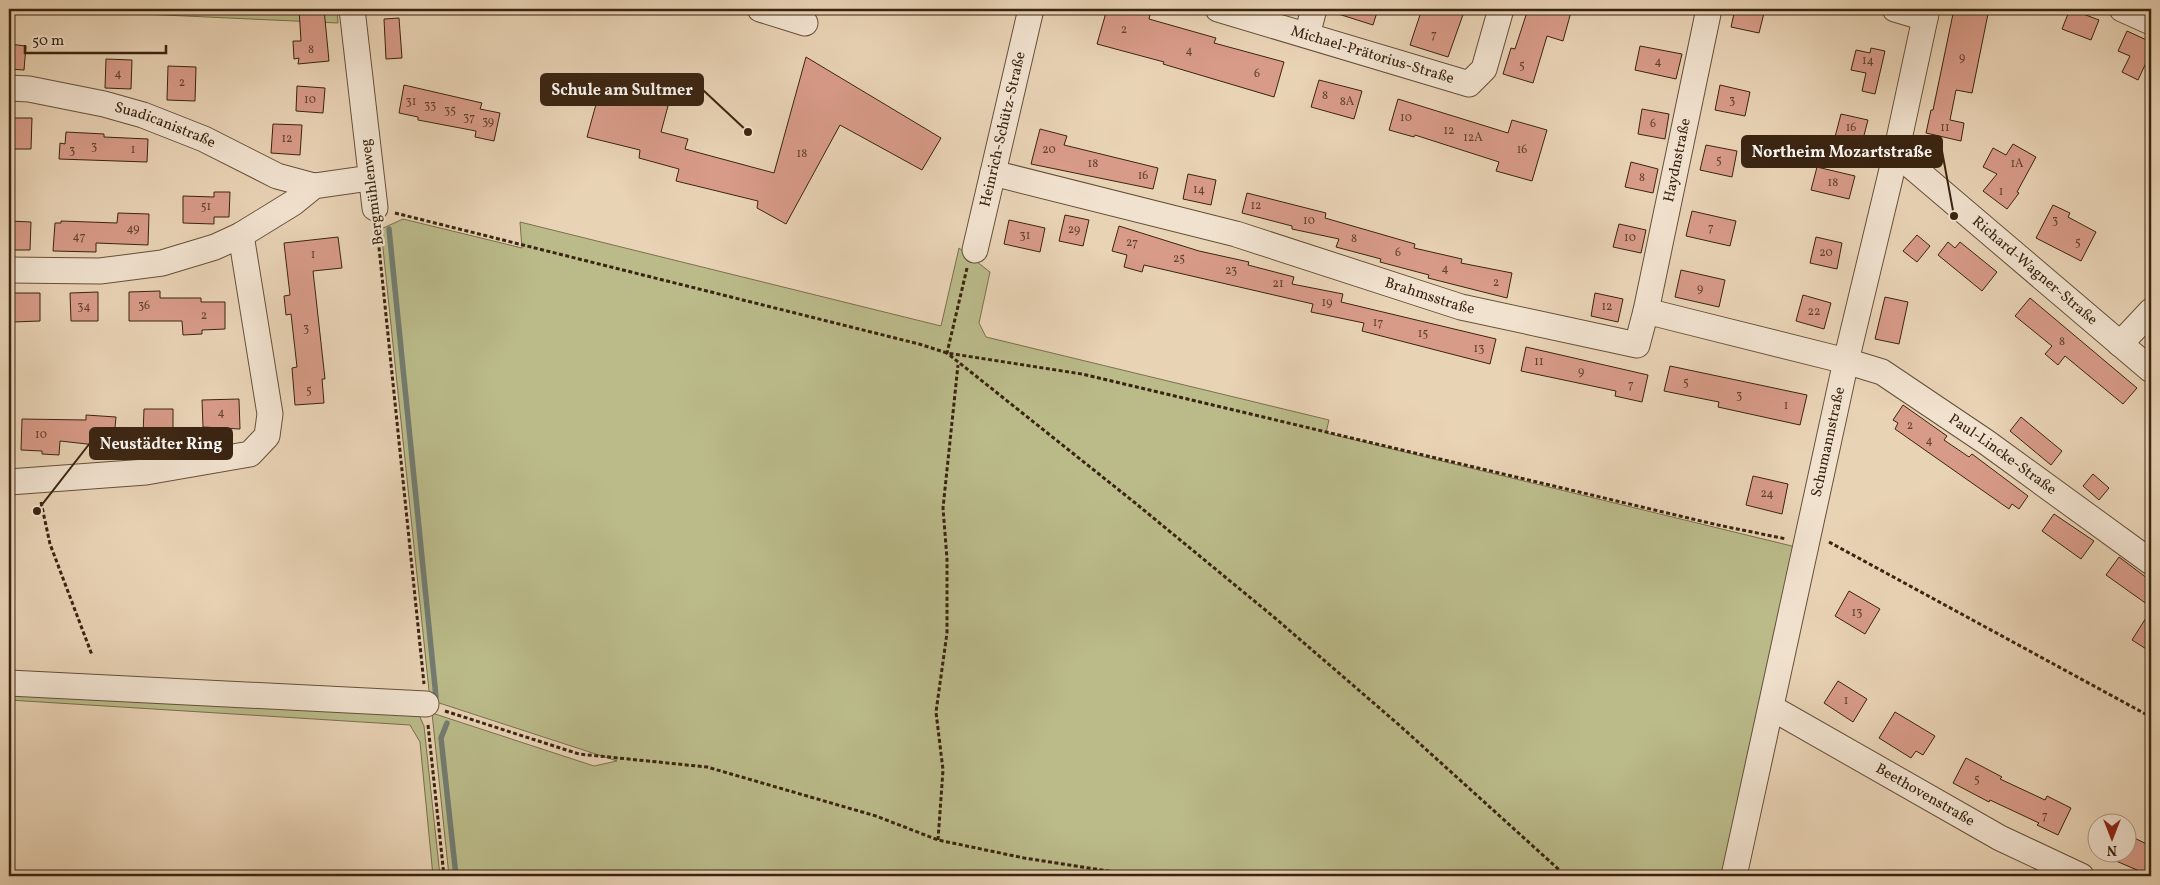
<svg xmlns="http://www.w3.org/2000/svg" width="2160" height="885" viewBox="0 0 2160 885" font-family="Vollkorn,serif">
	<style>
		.green { fill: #bbbb8a; stroke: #7a704e }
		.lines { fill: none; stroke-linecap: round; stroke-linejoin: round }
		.stream { stroke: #727c72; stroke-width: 5.5 }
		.building { fill: #d89b88; stroke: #3a2411 }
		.minor-casing { stroke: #66503a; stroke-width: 27 }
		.path { stroke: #3a2411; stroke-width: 3; stroke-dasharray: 4 2.5; stroke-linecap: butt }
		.minor { stroke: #f1e2cf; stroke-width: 25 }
		.labels { text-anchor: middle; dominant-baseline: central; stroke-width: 4.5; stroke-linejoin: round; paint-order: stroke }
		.number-label { font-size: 12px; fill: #62422f }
		.street-label { font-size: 15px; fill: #3a2411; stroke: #f1e2cf }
		.leader { fill: none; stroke: #3a2411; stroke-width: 2 }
		.callout-dot { fill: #3a2411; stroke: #f1e2cf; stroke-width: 2 }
		.callout { fill: #3a2411; stroke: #3a2411; stroke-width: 2 }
		.callout-label { font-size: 16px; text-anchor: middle; font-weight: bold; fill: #fff }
	</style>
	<rect width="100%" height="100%" fill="#e9d3b5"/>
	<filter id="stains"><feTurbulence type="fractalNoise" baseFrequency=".004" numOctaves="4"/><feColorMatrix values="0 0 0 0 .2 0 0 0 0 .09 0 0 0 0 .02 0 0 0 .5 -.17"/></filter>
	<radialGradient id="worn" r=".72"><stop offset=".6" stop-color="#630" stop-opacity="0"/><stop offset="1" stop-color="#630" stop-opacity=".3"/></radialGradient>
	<g class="green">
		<path d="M32,9H337L338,23Z"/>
		<path d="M403,219L522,248L520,222L941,326L959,248L990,272L979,323L986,337L1329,420L1326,433L1796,547L1740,876H449L432,713L594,766L617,761L430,700L381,229Z"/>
		<path d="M9,689L419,715L424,726L440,876H433L420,742L410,725L9,700Z"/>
	</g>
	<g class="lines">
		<g class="stream">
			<path d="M389,229L436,697"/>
			<path d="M447,723L441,738L456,876"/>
		</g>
	</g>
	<g class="building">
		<path d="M299,9H324L329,61L298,64L299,58L294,59L293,41H301Z"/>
		<path d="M1107,9H1126L1150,15L1149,19L1216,38L1214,43L1284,62L1274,97L1163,64L1164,62L1097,44Z"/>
		<path d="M1333,9H1378L1373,25L1332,12Z"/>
		<path d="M1422,9H1465L1448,57L1410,45Z"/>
		<path d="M1528,9H1560L1571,12L1563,41L1547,36L1533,83L1503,74L1511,48L1515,49Z"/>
		<path d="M1735,9H1765L1759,33L1731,27Z"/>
		<path d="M1954,9H1989L1972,93L1956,90L1950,120L1964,123L1961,141L1926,133L1931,110H1933Z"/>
		<path d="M2070,9L2099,20L2091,40L2062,29Z"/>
		<path d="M399,18L402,58L386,59L384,19Z"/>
		<path d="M2127,31L2151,42V52L2138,80L2122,72L2130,56L2118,51Z"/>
		<path d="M9,44L26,46L24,70L9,69Z"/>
		<path d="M1640,46L1682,54L1676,79L1635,70Z"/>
		<path d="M1871,48L1885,51L1875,94L1862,91L1866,73L1851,70L1856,50L1870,53Z"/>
		<path d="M806,57L941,138L922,170L840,125L786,224L757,208L758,201L676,181L679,169L639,158L640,150L587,137L601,86L668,106L661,132L688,139L685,149L774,173Z"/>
		<path d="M106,59L132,60L131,89L105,88Z"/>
		<path d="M168,66L196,67L195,101L167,100Z"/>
		<path d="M1319,80L1362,91L1354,119L1311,107Z"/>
		<path d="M404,85L482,103L480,109L500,113L494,141L475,137L476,131L418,120V117L399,113Z"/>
		<path d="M1720,85L1750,92L1745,116L1715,110Z"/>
		<path d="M297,86L325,88L323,113L296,111Z"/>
		<path d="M1398,99L1508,133L1512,120L1547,130L1532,181L1496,171L1499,162L1415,135L1414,137L1389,130Z"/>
		<path d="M1642,109L1669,114L1665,139L1638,134Z"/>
		<path d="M1841,114L1868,120L1862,143L1835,137Z"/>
		<path d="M9,118H32L31,149H9Z"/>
		<path d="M273,124L302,125L300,155L271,153Z"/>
		<path d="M1040,129L1067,136L1064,145L1158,168L1153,189L1031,164Z"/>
		<path d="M66,132L104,134V137L148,139L147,162L59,159L60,143L65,144Z"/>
		<path d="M2013,144L2036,157L2017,192L2019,193L2007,209L1983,191L1997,174L1983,167L1993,148L2006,155Z"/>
		<path d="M1706,145L1737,151L1732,177L1700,170Z"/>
		<path d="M1631,162L1658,169L1653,193L1625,187Z"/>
		<path d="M1817,167L1855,176L1849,199L1811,190Z"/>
		<path d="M1188,174L1216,180L1211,205L1183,199Z"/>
		<path d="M214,192H230L229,217H214V224L183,223V196L214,197Z"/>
		<path d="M1247,193L1326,213L1325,218L1415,244L1414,248L1462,259L1461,263L1512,273L1507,298L1428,278L1429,275L1380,262L1381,259L1336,247L1339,239L1292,229V226L1242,213Z"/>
		<path d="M2053,205L2070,213L2068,217L2096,232L2081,261L2036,238Z"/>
		<path d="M1692,211L1736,221L1730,246L1686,236Z"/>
		<path d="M118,213L149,214L148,245L96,243V252L53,251L55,223H61V221L117,223Z"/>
		<path d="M1065,215L1089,220L1083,246L1059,241Z"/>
		<path d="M1009,220L1045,228L1040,252L1004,244Z"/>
		<path d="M9,221L31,222L30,250H9Z"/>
		<path d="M1619,224L1646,230L1641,253L1613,247Z"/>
		<path d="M1119,226L1199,251L1249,262L1248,265L1294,277L1292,284L1343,294L1341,302L1496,339L1490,364L1362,331L1364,323L1311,312L1313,304L1144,265L1142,272L1124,267L1127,255L1112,251Z"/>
		<path d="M1917,235L1930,246L1917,262L1903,251Z"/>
		<path d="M338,237L342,268L313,271L325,379H322L324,403L295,405L292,368L297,367L291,314L286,315L284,296L290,295L284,243Z"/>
		<path d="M1816,237L1842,243L1837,269L1810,263Z"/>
		<path d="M1948,242L1955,248L1960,242L1997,272L1982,291L1938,255Z"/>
		<path d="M1681,270L1725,280L1719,307L1675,297Z"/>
		<path d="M160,291V298H201V302H225V329L202,330V334L183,335L182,321H129V292Z"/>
		<path d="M98,292V321H71L70,293Z"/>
		<path d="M13,293H40V321L13,322Z"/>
		<path d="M1595,293L1623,299L1618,322L1591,316Z"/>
		<path d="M1803,295L1831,303L1824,329L1796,321Z"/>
		<path d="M1885,297L1908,302L1899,344L1875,339Z"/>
		<path d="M2030,298L2137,388L2123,404L2065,356L2058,365L2045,354L2052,346L2015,316Z"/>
		<path d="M1526,347L1648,375L1642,402L1615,396L1616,391L1521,371Z"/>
		<path d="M1670,366L1807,395L1800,425L1718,407L1719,402L1664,391Z"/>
		<path d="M239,399L240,429L203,427L202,400Z"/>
		<path d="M1903,405L1947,436L1944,440L1969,457L1972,454L2028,496L2019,509L2012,504L2009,509L1895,429L1898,423L1893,420Z"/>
		<path d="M144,409H173V439H155V436L143,435Z"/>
		<path d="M86,415L116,417L113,449L96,448V445L60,441L59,455L42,454V451L21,450L22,419L86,420Z"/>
		<path d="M2021,417L2062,451L2051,465L2010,431Z"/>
		<path d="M2093,474L2109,488L2099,500L2083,486Z"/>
		<path d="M1753,476L1788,484L1782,514L1746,505Z"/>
		<path d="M2054,514L2094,541L2081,559L2042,531Z"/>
		<path d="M2119,557L2151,581V607L2106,575Z"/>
		<path d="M1849,591L1880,609L1865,634L1835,616Z"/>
		<path d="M2151,610V652L2132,640Z"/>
		<path d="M1838,681L1867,699L1853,722L1824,703Z"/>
		<path d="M1895,712L1935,736L1923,755L1916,751L1911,758L1879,738Z"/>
		<path d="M1966,758L2002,777L2000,779L2045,800L2047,796L2071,808L2058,835L2037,825L2039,823L1990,800L1989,802L1953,783Z"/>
		<path d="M2128,835L2151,846V876L2095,852H2128Z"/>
	</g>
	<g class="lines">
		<g class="minor-casing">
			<g id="minor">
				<path d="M352,9L375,208"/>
				<path d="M760,9L805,23"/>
				<path id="s1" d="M1218,9L1469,84L1484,69L1501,9"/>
				<path d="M1895,9L1925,18"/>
				<path d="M2122,9L2151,22"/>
				<path d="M1307,35L1314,9"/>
				<path id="s2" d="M9,88L29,89L104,104L143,115L204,139L277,176L314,186"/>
				<path id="s3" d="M1896,153L2151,370"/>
				<path id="s4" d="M993,173L1236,234L1461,307L1637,345L1646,311L1846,361L1882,372L1986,442L2151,562"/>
				<path id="s5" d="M975,250L1031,9"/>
				<path d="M9,270L100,271L162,263L215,247L241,235L293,203L314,186L370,178"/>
				<path id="s6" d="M1646,311L1709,9"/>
				<path d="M2120,344L2151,311"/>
				<path d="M9,482L146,472L250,454L267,436L270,414L241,235"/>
				<path d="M9,683L426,704"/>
				<path id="s7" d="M1772,708L2000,838L2081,876"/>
				<path id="s8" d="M1734,876L1846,361L1896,153L1927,9"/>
			</g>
		</g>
		<g class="path">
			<path d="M395,213L919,344L947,353L1082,374L1718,525L1786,539"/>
			<path d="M377,228L424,684"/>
			<path d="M967,268L947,353L1134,502L1275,618L1398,724L1566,876"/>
			<path d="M41,502L50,544L92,655"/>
			<path d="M1829,542L2151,717"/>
			<path d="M445,711L579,754L707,767L876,816L938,840L1024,858L1140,876"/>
			<path d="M428,725L444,876"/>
			<path d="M938,840L943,770L936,712L947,633V559L943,508L958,365"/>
		</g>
		<use href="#minor" class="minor"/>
	</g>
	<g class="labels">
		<g class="number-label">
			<text x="1124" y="30">2</text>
			<text x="1434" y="35">7</text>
			<text x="311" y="50">8</text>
			<text x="1189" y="51">4</text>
			<text x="1962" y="58">9</text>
			<text x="1868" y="61">14</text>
			<text x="1658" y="62">4</text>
			<text x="1522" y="66">5</text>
			<text x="118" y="74">4</text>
			<text x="1257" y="74">6</text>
			<text x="182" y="83">2</text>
			<text x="1325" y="96">8</text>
			<text x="310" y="100">10</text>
			<text x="1732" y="101">3</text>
			<text x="411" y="102">31</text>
			<text x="1347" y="102">8A</text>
			<text x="430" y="106">33</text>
			<text x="450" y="111">35</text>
			<text x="469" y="118">37</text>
			<text x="1406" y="118">10</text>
			<text x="488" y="122">39</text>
			<text x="1653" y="124">6</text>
			<text x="1851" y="128">16</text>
			<text x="1945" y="128">11</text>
			<text x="1449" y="131">12</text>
			<text x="1473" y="138">12A</text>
			<text x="287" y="139">12</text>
			<text x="94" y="147">3</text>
			<text x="133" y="150">1</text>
			<text x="1049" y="150">20</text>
			<text x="1522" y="150">16</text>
			<text x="72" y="151">3</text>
			<text x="802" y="154">18</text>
			<text x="1719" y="161">5</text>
			<text x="1093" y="164">18</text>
			<text x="2017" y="164">1A</text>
			<text x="1143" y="176">16</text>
			<text x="1642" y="178">8</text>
			<text x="1833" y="183">18</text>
			<text x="1199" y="190">14</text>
			<text x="2001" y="192">1</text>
			<text x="1256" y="206">12</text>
			<text x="206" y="207">51</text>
			<text x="1309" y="221">10</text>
			<text x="2055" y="221">3</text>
			<text x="1711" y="228">7</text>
			<text x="133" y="229">49</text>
			<text x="1074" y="230">29</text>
			<text x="1025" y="236">31</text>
			<text x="79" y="237">47</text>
			<text x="1630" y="238">10</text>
			<text x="1354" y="239">8</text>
			<text x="1132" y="243">27</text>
			<text x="2078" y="243">5</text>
			<text x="1398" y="253">6</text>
			<text x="1826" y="253">20</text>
			<text x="313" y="255">1</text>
			<text x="1179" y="259">25</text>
			<text x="1445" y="269">4</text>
			<text x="1231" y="271">23</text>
			<text x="1496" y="283">2</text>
			<text x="1278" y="284">21</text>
			<text x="1700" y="289">9</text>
			<text x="1327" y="303">19</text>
			<text x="144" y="306">36</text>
			<text x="84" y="307">34</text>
			<text x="1607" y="307">12</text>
			<text x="1814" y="312">22</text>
			<text x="204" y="316">2</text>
			<text x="1378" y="323">17</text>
			<text x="306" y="329">3</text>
			<text x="1423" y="334">15</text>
			<text x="2062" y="342">8</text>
			<text x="1479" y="349">13</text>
			<text x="1539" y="362">11</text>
			<text x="1581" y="372">9</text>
			<text x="1686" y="383">5</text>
			<text x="1631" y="385">7</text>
			<text x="309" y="391">5</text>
			<text x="1739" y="396">3</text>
			<text x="1786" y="406">1</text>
			<text x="221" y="413">4</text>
			<text x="1910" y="426">2</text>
			<text x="41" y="435">10</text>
			<text x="1929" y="441">4</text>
			<text x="1767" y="494">24</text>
			<text x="1857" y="613">13</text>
			<text x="1846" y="701">1</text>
			<text x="1977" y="780">5</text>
			<text x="2045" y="816">7</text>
		</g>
		<g class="street-label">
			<text stroke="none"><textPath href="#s1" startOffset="161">Michael-Prätorius-Straße</textPath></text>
			<text stroke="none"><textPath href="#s2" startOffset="161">Suadicanistraße</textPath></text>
			<text stroke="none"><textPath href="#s5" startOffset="124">Heinrich-Schütz-Straße</textPath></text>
			<text stroke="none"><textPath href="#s6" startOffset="154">Haydnstraße</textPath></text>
			<text transform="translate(373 192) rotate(-97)">Bergmühlenweg</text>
			<text stroke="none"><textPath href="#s3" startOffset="182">Richard-Wagner-Straße</textPath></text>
			<text stroke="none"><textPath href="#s4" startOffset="454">Brahmsstraße</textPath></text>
			<text stroke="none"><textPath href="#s8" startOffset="444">Schumannstraße</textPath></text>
			<text stroke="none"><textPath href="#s4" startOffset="1092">Paul-Lincke-Straße</textPath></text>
			<text stroke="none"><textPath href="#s7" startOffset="176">Beethovenstraße</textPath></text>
		</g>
	</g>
	<path class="leader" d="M748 132L703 90M1954 216L1942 151M37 511L90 443"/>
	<g class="callout-dot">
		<circle cx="748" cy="132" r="5"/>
		<circle cx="1954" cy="216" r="5"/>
		<circle cx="37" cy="511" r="5"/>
	</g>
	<g class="callout">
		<rect x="541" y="74" width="162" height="31" rx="5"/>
		<rect x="1742" y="136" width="200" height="31" rx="5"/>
		<rect x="90" y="428" width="142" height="31" rx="5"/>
	</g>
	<g class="callout-label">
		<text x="622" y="95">Schule am Sultmer</text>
		<text x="1842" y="157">Northeim Mozartstraße</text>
		<text x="161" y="449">Neustädter Ring</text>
	</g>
	<rect width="2160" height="885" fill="none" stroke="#e9d3b5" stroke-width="30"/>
	<rect x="10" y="10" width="2140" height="865" fill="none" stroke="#3a2411" stroke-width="2.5"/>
	<rect x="15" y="15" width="2130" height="855" fill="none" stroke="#3a2411"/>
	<g transform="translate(2112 838) rotate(180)"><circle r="24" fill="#f1e2cf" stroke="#a89683"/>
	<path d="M0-4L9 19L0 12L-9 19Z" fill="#8f2418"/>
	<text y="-8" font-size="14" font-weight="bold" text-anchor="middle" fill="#3a2411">N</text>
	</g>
	<path d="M25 45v8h141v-8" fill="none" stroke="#3a2411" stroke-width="2.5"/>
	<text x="32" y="45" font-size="15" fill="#3a2411" stroke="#f1e2cf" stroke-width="4" paint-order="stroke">50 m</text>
	<rect width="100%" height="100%" filter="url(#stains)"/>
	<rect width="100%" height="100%" fill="url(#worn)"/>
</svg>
